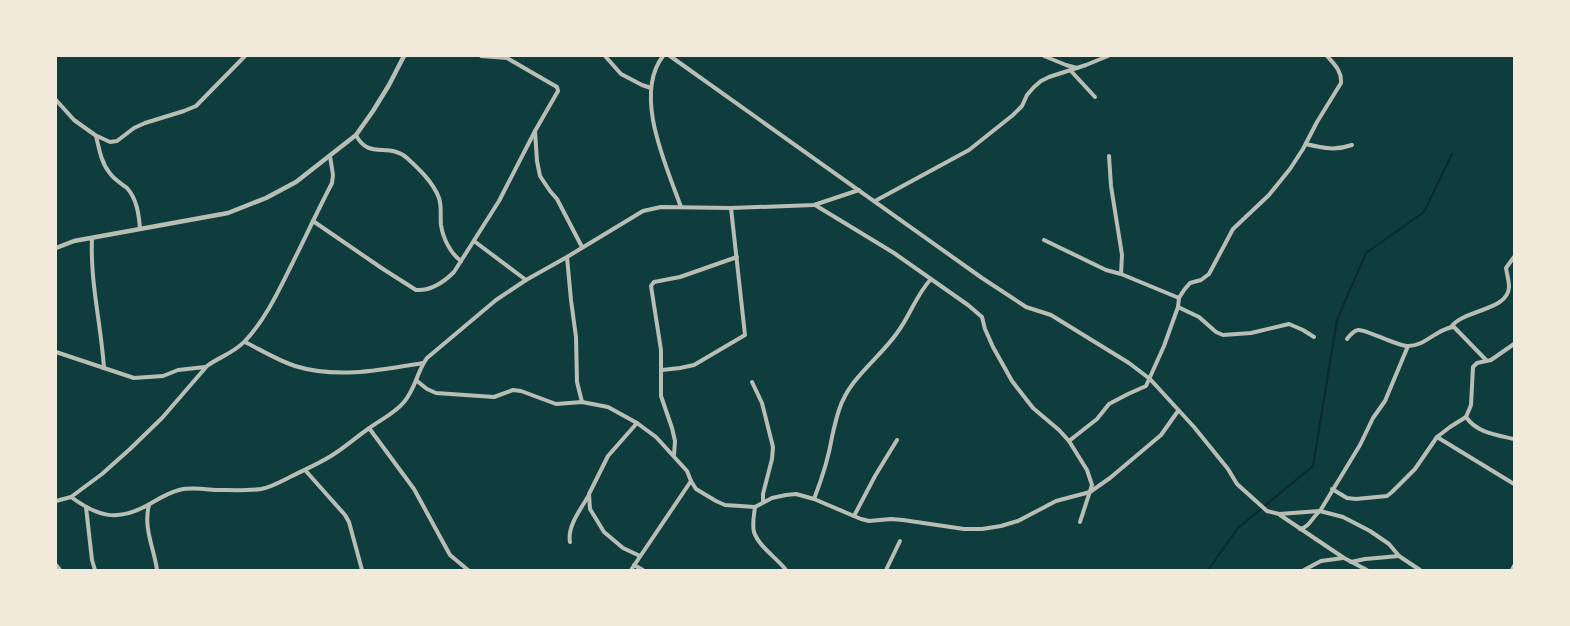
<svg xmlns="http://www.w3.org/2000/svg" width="1570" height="626" viewBox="0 0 1570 626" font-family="Overpass,sans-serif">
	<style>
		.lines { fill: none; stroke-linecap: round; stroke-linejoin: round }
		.stream { stroke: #0a2a2b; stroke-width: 2 }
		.minor { stroke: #b8beb3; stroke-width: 4 }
		.tertiary { stroke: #b8beb3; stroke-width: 4.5 }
	</style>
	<rect width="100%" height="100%" fill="#0f3d3e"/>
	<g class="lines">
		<path class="stream" d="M1208,570L1238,528L1313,466L1337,320L1366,253L1424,212L1452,154"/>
		<g class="minor">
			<path d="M605,56L621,74L642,85L651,88"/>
			<path d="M663,56C633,95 666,165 681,207"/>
			<path d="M670,56L982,278L1026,307L1051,315L1129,363L1150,379L1194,427L1228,469L1237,484L1267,511L1279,514L1320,511L1343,517L1370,531L1389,544L1399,556L1420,570"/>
			<path d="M1044,56L1066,65L1077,68"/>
			<path d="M1071,71L1095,97"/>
			<path d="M56,100L74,120L95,135L110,142L117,141L134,128L145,123L184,111L196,106L245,56"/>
			<path d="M535,131L537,161L540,176L550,191L557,199L582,247"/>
			<path d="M356,135C368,160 389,142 407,158C419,169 433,182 439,198C442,207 440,216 441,225C443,238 450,253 461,261"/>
			<path d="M96,136C99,148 101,162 109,172C113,179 121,183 127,188C137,199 139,215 140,229"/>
			<path d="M1306,144C1323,148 1335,151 1352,145"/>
			<path d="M1109,156L1111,186L1122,255L1121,274"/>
			<path d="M875,201L969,150L1013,115L1022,106L1027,95L1034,87L1041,81L1049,77L1086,65L1108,56"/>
			<path d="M815,205L894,253L968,305L982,317L985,329L993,347L1012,381L1033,408L1059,430L1069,441L1087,470L1092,485L1080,522"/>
			<path d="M313,221L383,269L416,290C431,291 444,282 454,272L499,201L535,131L558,91L557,87L507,58L481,56"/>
			<path d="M92,238C90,282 101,324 104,368"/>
			<path d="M1044,240L1106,270L1121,274L1179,298"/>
			<path d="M474,241L526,280"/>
			<path d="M567,257L571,300L576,337L577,382L582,402"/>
			<path d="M1178,307L1199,317L1216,332L1223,335L1251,333L1289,324L1303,330L1314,337"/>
			<path d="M1451,327C1464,309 1508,311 1509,287C1509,281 1507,274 1506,268L1514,257"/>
			<path d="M1347,339C1350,335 1353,331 1358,330C1366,329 1394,345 1407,346C1425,347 1437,328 1454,327L1486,360"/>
			<path d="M245,342C261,350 277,360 295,366C337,379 381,370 423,363"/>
			<path d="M56,352L134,378L163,376L178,370L205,367"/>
			<path d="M662,370L680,368L694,365L745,335L731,208"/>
			<path d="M417,381L427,389L436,393L494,397L513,390L521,391L556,404L582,402L608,407L637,423L656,437L687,471L691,481L696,489L716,501L725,505L755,507L772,498L786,495L796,494L814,499L861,519L869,521L891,519L903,520L964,529H982L1001,526L1018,521L1056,501L1090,492L1110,478L1161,435L1178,411"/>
			<path d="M752,382L762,403L773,447L772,459L763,494V502"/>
			<path d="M1466,417C1477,433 1497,435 1514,439"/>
			<path d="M637,423L608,456L589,494L590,509L604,532L623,548L640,556"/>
			<path d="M369,428L414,489L450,555L468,570"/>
			<path d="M1437,437L1514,484"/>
			<path d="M1069,441L1097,419L1109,404L1128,394L1146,386L1164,346L1178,307L1179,298L1184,290L1190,283L1201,280L1209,274L1233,229L1269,195L1290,169L1303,149L1317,122L1341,83C1342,71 1334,64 1327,56"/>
			<path d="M674,455L675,441L672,428L661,396V350L651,286L654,282L680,277L737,257"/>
			<path d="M305,470L345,515L349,522L362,570"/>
			<path d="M1332,489L1347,498L1356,499L1387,496L1392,492L1415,469L1437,437L1450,427L1466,417L1471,405L1473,367L1477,363L1491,360L1514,344"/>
			<path d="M71,497C97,516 116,522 146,506C157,500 167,493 179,490C191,487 203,489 215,490C230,490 246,491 261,489C272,487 280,482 290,477C304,470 318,464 331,456C344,448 355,438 368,429C380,420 394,414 404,402C416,388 417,371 427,358L496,300L526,280L567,257L643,211L661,207L731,208L814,205L859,190"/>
			<path d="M814,499C821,481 829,456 832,437C834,428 836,419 839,410C849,378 878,360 897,333C910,316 916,295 931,279"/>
			<path d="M56,501L71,497L102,474L130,449L162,418L207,366C219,357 234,353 245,341C265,320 278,292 291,266C305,238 318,210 332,183L333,175L330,156"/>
			<path d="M149,505C143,528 154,548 157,570"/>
			<path d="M86,507L92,560L95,570"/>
			<path d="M755,507C754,515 752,524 754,532C759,547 777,558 786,570"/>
			<path d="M1280,515L1344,558L1367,570"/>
			<path d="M854,516L875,476L897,440"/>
			<path d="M1300,529C1310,527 1312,517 1320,511L1360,445L1373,418L1385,401L1408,346"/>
			<path d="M570,542C567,526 581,509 589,495"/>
			<path d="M1351,562L1365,559L1399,556"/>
			<path d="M56,565L60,570"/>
			<path d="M634,565L643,570"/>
			<path d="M631,570L691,481"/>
			<path d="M886,570L900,541"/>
			<path d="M1304,570L1321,561L1343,558"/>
			<path d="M1512,570L1514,566"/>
		</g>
		<path class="tertiary" d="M56,248L74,241L228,213L266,198L296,182L356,135L373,111L389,85L404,56"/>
	</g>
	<rect width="1570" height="626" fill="none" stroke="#f1e9da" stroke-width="114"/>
</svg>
